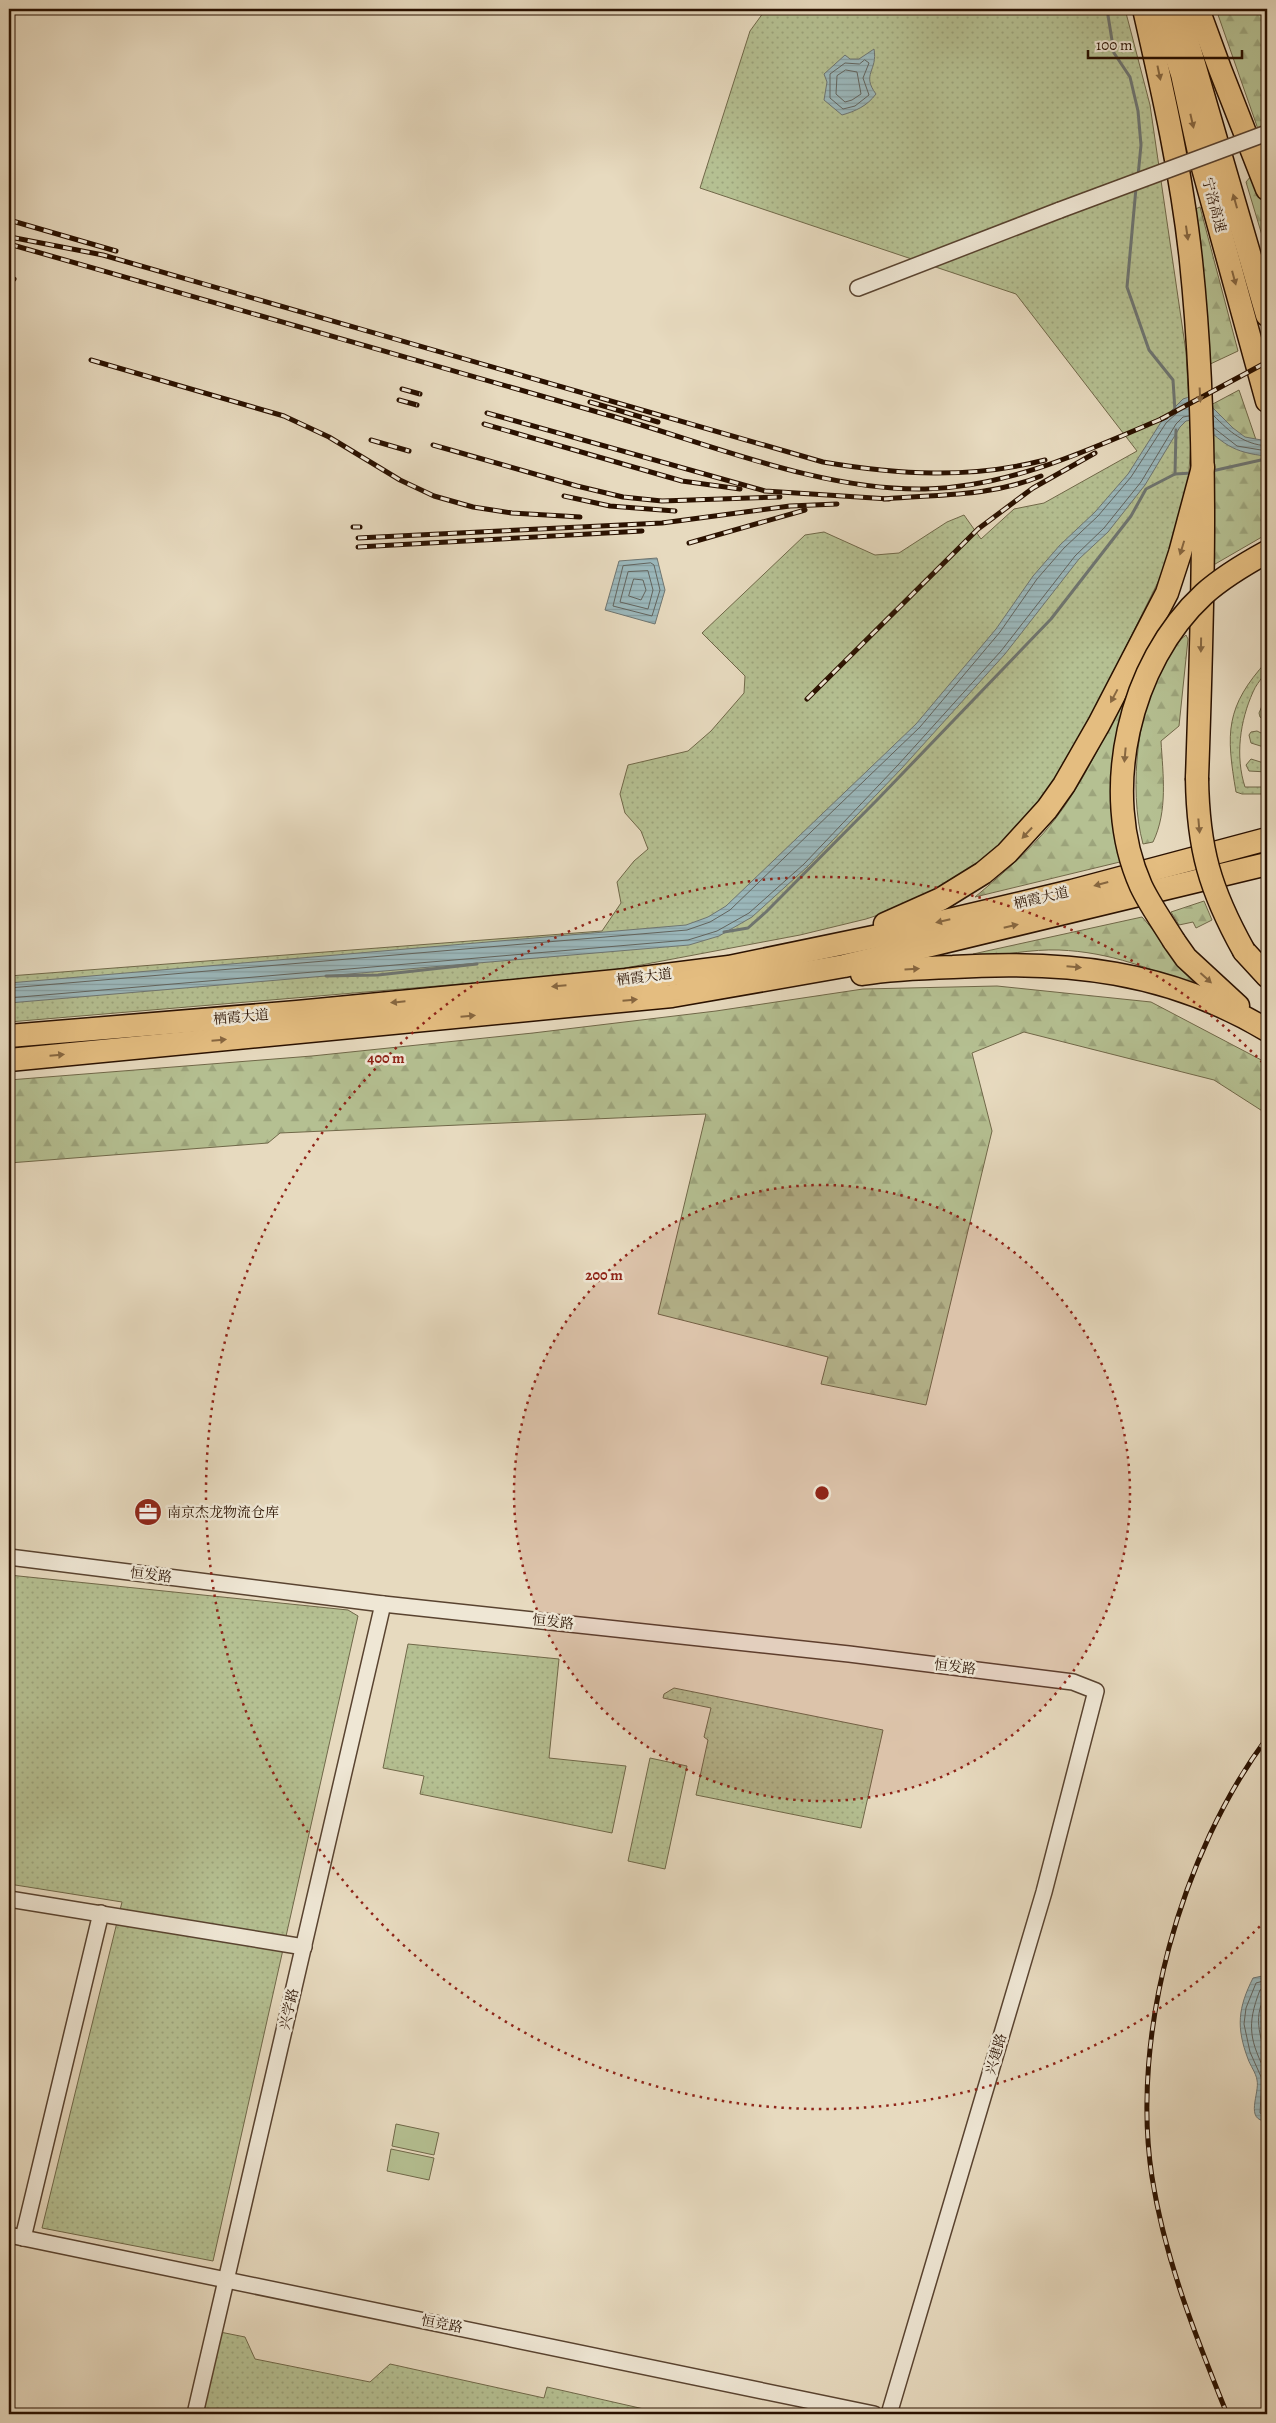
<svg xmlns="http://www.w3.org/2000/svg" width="1276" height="2423" viewBox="0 0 1276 2423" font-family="Alegreya,'Noto Serif SC',serif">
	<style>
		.grass { fill: url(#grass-dots); stroke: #706849 }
		.forest { fill: url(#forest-firs); stroke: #706849 }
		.green { fill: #b5c092; stroke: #706849 }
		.water { fill: url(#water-rules); stroke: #6e7571 }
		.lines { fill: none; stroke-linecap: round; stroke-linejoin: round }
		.shore { stroke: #62645e; stroke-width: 1 }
		.stream { stroke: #6e7571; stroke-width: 3 }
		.minor-casing { stroke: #594330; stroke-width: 18 }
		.highway-casing { stroke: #2a1100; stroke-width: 25 }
		.minor { stroke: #efe7d5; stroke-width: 15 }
		.highway { stroke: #e4bd80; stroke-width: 22 }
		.rail-casing { stroke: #2a1100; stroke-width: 5 }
		.rail { stroke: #efe7d5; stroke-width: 3; stroke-dasharray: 9; stroke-linecap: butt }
		.minor-bridge-casing { stroke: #594330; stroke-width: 18; stroke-linecap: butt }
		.highway-bridge-casing { stroke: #2a1100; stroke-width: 25; stroke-linecap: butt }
		.minor-bridge { stroke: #efe7d5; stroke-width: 15 }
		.highway-bridge { stroke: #e4bd80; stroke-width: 22 }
		.oneway { fill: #876740 }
		.ring { fill: none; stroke: #8f2418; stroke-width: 2.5; stroke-dasharray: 2.5 5 }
		.labels { text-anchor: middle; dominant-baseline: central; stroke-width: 5; stroke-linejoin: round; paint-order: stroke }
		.street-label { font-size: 14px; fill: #2a1100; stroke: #efe7d5 }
		.poi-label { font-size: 14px; fill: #2a1100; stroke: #efe7d5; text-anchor: start }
		.centre { fill: #8f2418; stroke: #efe7d5; stroke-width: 2.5 }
		.ring-label { font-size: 15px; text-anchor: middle; font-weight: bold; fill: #8f2418; stroke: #efe7d5; stroke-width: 5; stroke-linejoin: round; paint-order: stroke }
	</style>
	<defs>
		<pattern id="grass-dots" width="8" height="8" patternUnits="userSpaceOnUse" patternTransform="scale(1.25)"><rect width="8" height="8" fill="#b5c092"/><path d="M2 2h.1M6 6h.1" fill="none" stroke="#9ca47c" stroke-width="1.8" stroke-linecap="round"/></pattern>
		<pattern id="forest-firs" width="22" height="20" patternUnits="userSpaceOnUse" patternTransform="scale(1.25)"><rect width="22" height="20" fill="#b5c092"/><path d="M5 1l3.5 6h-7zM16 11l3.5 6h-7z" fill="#9ca47c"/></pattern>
		<pattern id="water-rules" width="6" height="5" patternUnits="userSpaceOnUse" patternTransform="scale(1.25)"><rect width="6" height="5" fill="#9bb8bc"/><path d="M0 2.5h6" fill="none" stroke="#869da0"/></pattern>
	</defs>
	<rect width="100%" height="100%" fill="#e7dabf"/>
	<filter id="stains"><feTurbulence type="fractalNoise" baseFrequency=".004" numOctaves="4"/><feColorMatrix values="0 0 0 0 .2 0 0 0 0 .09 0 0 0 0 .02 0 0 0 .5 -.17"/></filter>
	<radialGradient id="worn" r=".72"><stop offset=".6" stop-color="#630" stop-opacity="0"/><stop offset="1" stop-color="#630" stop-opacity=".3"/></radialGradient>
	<g class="grass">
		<path d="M766,9H1125L1150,105L1186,352L1191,439L1188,487L1168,562L1082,735L1059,774L1024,823L983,860L960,878L900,908L866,919L800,935L572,978L461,984L9,1022V976L602,931L621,903L617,882L634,861L648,849L641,831L625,813L620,794L628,765L688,751L711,731L744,693L745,676L702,633L805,535L824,532L875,555L899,553L947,522L964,515L981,539L1014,509L1044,503L1137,451L1016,294L700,188L750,31Z"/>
		<path d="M1267,661C1267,677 1259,678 1253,692C1240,721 1235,756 1245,787H1267V794H1242L1236,792C1226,733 1225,707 1267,661Z"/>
		<path d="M1262,706H1267V722L1260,717L1259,713Z"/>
		<path d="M1257,731L1267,736V748L1251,743L1249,735L1251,732Z"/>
		<path d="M1251,759L1267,764V772L1249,771L1246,765Z"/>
		<path d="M9,1575L348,1610L358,1616L213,2261L42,2228L122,1902L9,1884Z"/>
		<path d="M408,1644L559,1659L549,1758L626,1766L612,1833L420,1794L424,1776L383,1768Z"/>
		<path d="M674,1688L883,1730L861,1828L696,1795L708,1740L704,1737L711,1708L663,1698L664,1694Z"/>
		<path d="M650,1758L687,1766L665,1869L628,1861Z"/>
		<path d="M215,2331L245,2337L255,2359L370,2382L390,2364L544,2398L547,2387L666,2414H197Z"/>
	</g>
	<g class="forest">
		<path d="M1216,9H1267V155L1266,152Z"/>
		<path d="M1251,176L1267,213V252L1246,182Z"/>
		<path d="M1200,207L1238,351L1206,366L1191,211Z"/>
		<path d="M1239,390L1267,472V534L1210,567L1209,406Z"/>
		<path d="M1186,635L1188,639L1179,726L1161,741C1163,775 1168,811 1153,842L1143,844C1128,789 1137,699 1170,652C1174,645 1180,640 1186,635Z"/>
		<path d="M1126,692L1116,762L1124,861L975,897C1007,870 1040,842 1064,807C1089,771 1107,731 1126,692Z"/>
		<path d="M1204,901L1212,920L1196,928L1193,922L1179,925L1171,912Z"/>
		<path d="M1142,917L1162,940L1199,990C1154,969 1110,952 1059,950C1032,949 1003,955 975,958L973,954Z"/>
		<path d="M997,986L1151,1002L1267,1063V1114L1214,1080L1024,1032L972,1053L992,1131L926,1405L821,1384L828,1357L658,1314L706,1114L280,1133L268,1143L9,1163V1080L312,1056L533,1033L716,1011L863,989Z"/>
	</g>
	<g class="green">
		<path d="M396,2124L439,2133L434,2155L392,2146Z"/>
		<path d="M391,2149L434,2158L429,2180L387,2171Z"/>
	</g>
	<g class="water">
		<path d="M874,49C878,71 861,74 876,94C867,106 856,111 842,115L824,100L827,82L824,74L845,55L850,59H859Z"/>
		<path d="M1192,396L1211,406L1233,428L1245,437L1267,441V456C1233,453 1221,443 1198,419L1186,421L1180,427L1145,485L1108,532L1079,559L1005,654L902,768L807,867L752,917L719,936L689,945L9,1003V983L686,925L708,917L726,906L916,724L996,629L1033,576L1060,545L1095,512L1128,474L1163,419L1183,399Z"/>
		<path d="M657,558L665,590L655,624L605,610L619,561Z"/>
		<path d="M1267,1975V2121C1244,2121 1260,2093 1257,2080C1256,2073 1250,2065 1248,2059C1236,2027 1238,2008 1253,1978Z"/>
	</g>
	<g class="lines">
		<g class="shore">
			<path d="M865,60L869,63L863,78L869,95L855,106L843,109L830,98V74L845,63L859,64Z"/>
			<path d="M846,70L857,72L861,94L852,100L845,102L836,94L837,76Z"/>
			<path d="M1214,416C1230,432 1243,444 1267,446"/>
			<path d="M1214,428L1237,446L1267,451"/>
			<path d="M651,563L654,565L660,590L652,616L613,606L623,566Z"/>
			<path d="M648,571L653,590L648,609L620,602L628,572Z"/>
			<path d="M634,579L643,580L646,590L641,600L629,596Z"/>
			<path d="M9,988L687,930L710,922L730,910L920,727L1000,632L1037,579L1064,548L1098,516L1131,477L1166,423L1188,403"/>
			<path d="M9,998L688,940L717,931L749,913L804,864L898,765L1001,651L1075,556L1104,528L1141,482L1176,424L1183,417L1189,416"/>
			<path d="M1267,1980L1256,1983L1246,2008L1244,2024L1250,2052L1262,2079L1260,2113L1267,2116"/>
			<path d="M1267,1987L1260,1990C1246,2026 1250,2041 1267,2075"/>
			<path d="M1267,1994C1252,2014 1260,2037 1267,2058"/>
		</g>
		<g class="stream">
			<path d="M1107,9L1114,53L1130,77L1138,111L1141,145L1138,176"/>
			<path d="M1136,188L1127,287L1149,350L1173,380L1175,411"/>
			<path d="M1212,471L1261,460"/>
			<path d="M1175,474L1176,430"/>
			<path d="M724,932L748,928L766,912L877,800L1051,619L1131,516L1146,489L1175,474L1192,473"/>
			<path d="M326,976L378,975L477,964"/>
		</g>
		<g class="minor-casing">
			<g id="minor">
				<path d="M858,288L1060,210"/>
				<path d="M9,1557L383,1604L849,1654L1073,1682L1096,1691L1044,1892L889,2414"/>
				<path d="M9,1899L304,1947"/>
				<path d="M9,2235L874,2414"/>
				<path d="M23,2238L101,1913"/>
				<path d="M195,2414L383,1604"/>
			</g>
		</g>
		<g class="highway-casing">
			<g id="highway">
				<path d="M1144,9C1163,92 1182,176 1191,261C1209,433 1203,606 1197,778"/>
				<path d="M1161,9L1182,74L1200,157L1267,401"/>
				<path d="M1178,9L1267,315"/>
				<path d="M1198,9L1220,69L1267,189"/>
				<path d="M885,924L941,899L983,873L1007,853L1047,809L1064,785L1099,724L1167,593L1180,553L1203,467"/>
				<path d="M1174,941L1186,958L1238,1006"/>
				<path d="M1244,951L1267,976"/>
				<path d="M862,974C892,969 922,968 953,967C1066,960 1168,971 1267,1030"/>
				<path d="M9,1036L297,1012L626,980L729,967L907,930L1072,891L1267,839"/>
				<path d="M9,1060L672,996L844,966L1267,864"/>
			</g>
		</g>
		<use href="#minor" class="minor"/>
		<use href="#highway" class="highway"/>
		<g class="rail-casing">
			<g id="rail">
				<path d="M9,220L116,251"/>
				<path d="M10,237L103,255L823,462C898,475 971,479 1045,460"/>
				<path d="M9,244C208,301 408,358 608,415C707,443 821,491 925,489C1011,487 1088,450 1166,417"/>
				<path d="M9,277L14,279"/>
				<path d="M9,288L11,289"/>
				<path d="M91,360L284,416L329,437L400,480L434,496L473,507L512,513L580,517"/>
				<path d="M402,389L420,394"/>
				<path d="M399,400L417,405"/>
				<path d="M590,402L658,422"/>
				<path d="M487,413L765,491L889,499"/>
				<path d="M1161,419L1267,362"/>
				<path d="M484,424L682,481L740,489"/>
				<path d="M371,440L409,451"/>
				<path d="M433,445L577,486L623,497L662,501L780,497"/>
				<path d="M564,496L610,506L675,511"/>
				<path d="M884,499C938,494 990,497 1041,476"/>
				<path d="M353,527H360"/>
				<path d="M358,538L662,523L790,506L837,504"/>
				<path d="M689,543L805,510"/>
				<path d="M358,547L642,531"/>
				<path d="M807,699L978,529L1033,488L1095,453"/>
				<path d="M1227,2414C1196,2337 1165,2260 1152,2177C1130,2035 1181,1853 1267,1738"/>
			</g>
		</g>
		<use href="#rail" class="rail"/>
		<g class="minor-bridge-casing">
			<path id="minor-bridge" d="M1060,210L1267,133"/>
		</g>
		<g class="highway-bridge-casing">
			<g id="highway-bridge">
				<path d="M1197,778C1198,849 1210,890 1244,951"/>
				<path d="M1174,941C1163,923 1150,905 1141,886C1099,792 1129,663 1204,594C1223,577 1245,564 1267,552"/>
			</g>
		</g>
		<use href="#minor-bridge" class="minor-bridge"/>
		<use href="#highway-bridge" class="highway-bridge"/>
	</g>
	<defs><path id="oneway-solid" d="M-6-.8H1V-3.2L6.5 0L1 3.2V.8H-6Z" transform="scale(1.25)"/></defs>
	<g class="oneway">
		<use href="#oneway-solid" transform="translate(1159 73) rotate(78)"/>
		<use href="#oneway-solid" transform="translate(1192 121) rotate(77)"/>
		<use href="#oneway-solid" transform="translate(1235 201) rotate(-106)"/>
		<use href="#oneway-solid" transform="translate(1187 233) rotate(82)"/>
		<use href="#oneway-solid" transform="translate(1234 278) rotate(75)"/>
		<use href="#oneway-solid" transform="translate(1200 395) rotate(87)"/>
		<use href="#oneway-solid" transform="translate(1182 548) rotate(107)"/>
		<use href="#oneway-solid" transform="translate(1201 645) rotate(91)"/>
		<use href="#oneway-solid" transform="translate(1114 696) rotate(118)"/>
		<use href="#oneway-solid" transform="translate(1125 755) rotate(95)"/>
		<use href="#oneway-solid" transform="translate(1199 826) rotate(85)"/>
		<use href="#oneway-solid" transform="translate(1027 833) rotate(133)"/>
		<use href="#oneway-solid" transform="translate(1101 884) rotate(165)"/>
		<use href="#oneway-solid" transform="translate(943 921) rotate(167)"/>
		<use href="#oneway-solid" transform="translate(1011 926) rotate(-13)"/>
		<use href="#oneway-solid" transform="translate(1074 967) rotate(5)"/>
		<use href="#oneway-solid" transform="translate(912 969) rotate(-4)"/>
		<use href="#oneway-solid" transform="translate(1206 978) rotate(42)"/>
		<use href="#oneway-solid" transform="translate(559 986) rotate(175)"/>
		<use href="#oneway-solid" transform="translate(630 1000) rotate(-5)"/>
		<use href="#oneway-solid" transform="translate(398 1002) rotate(174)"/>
		<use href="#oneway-solid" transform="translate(468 1016) rotate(-5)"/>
		<use href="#oneway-solid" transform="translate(219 1040) rotate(-5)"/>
		<use href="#oneway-solid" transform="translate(57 1055) rotate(-5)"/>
	</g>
	<circle cx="822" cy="1493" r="308" fill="#8f2418" fill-opacity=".12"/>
	<g class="ring">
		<circle cx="822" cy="1493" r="308"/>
		<path d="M1265 1921A616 616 0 1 1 1265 1065"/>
	</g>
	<defs>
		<g id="office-disc" transform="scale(1.4375)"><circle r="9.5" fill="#8f2418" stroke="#efe7d5"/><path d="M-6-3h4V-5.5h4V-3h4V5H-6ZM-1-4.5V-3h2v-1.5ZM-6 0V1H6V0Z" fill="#fff"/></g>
	</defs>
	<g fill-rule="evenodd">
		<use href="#office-disc" x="148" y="1512"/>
	</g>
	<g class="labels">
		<g class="street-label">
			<text transform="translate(1214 205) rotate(75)">宁洛高速</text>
			<text transform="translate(1041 898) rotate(-13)">栖霞大道</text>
			<text transform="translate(644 977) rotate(-7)">栖霞大道</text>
			<text transform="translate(241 1017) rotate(-5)">栖霞大道</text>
			<text transform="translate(151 1575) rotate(7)">恒发路</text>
			<text transform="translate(553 1622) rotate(6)">恒发路</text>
			<text transform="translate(955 1667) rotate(7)">恒发路</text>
			<text transform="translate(289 2009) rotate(-77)">兴学路</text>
			<text transform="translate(996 2054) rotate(-73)">兴建路</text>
			<text transform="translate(442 2324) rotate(11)">恒竞路</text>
		</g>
		<g class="poi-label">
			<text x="167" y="1512">南京杰龙物流仓库</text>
		</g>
	</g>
	<circle cx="822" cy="1493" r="8" class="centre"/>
	<g class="ring-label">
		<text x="386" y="1063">400 m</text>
		<text x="604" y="1280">200 m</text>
	</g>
	<rect width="1276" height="2423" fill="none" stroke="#e7dabf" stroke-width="30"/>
	<rect x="10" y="10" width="1256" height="2403" fill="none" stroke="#2a1100" stroke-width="2.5"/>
	<rect x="15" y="15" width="1246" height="2393" fill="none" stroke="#2a1100"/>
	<path d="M1088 50v8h154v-8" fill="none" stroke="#2a1100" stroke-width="2.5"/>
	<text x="1096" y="50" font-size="15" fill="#2a1100" stroke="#efe7d5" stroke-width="4" paint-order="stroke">100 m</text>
	<rect width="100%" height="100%" filter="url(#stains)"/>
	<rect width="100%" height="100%" fill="url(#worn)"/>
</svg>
